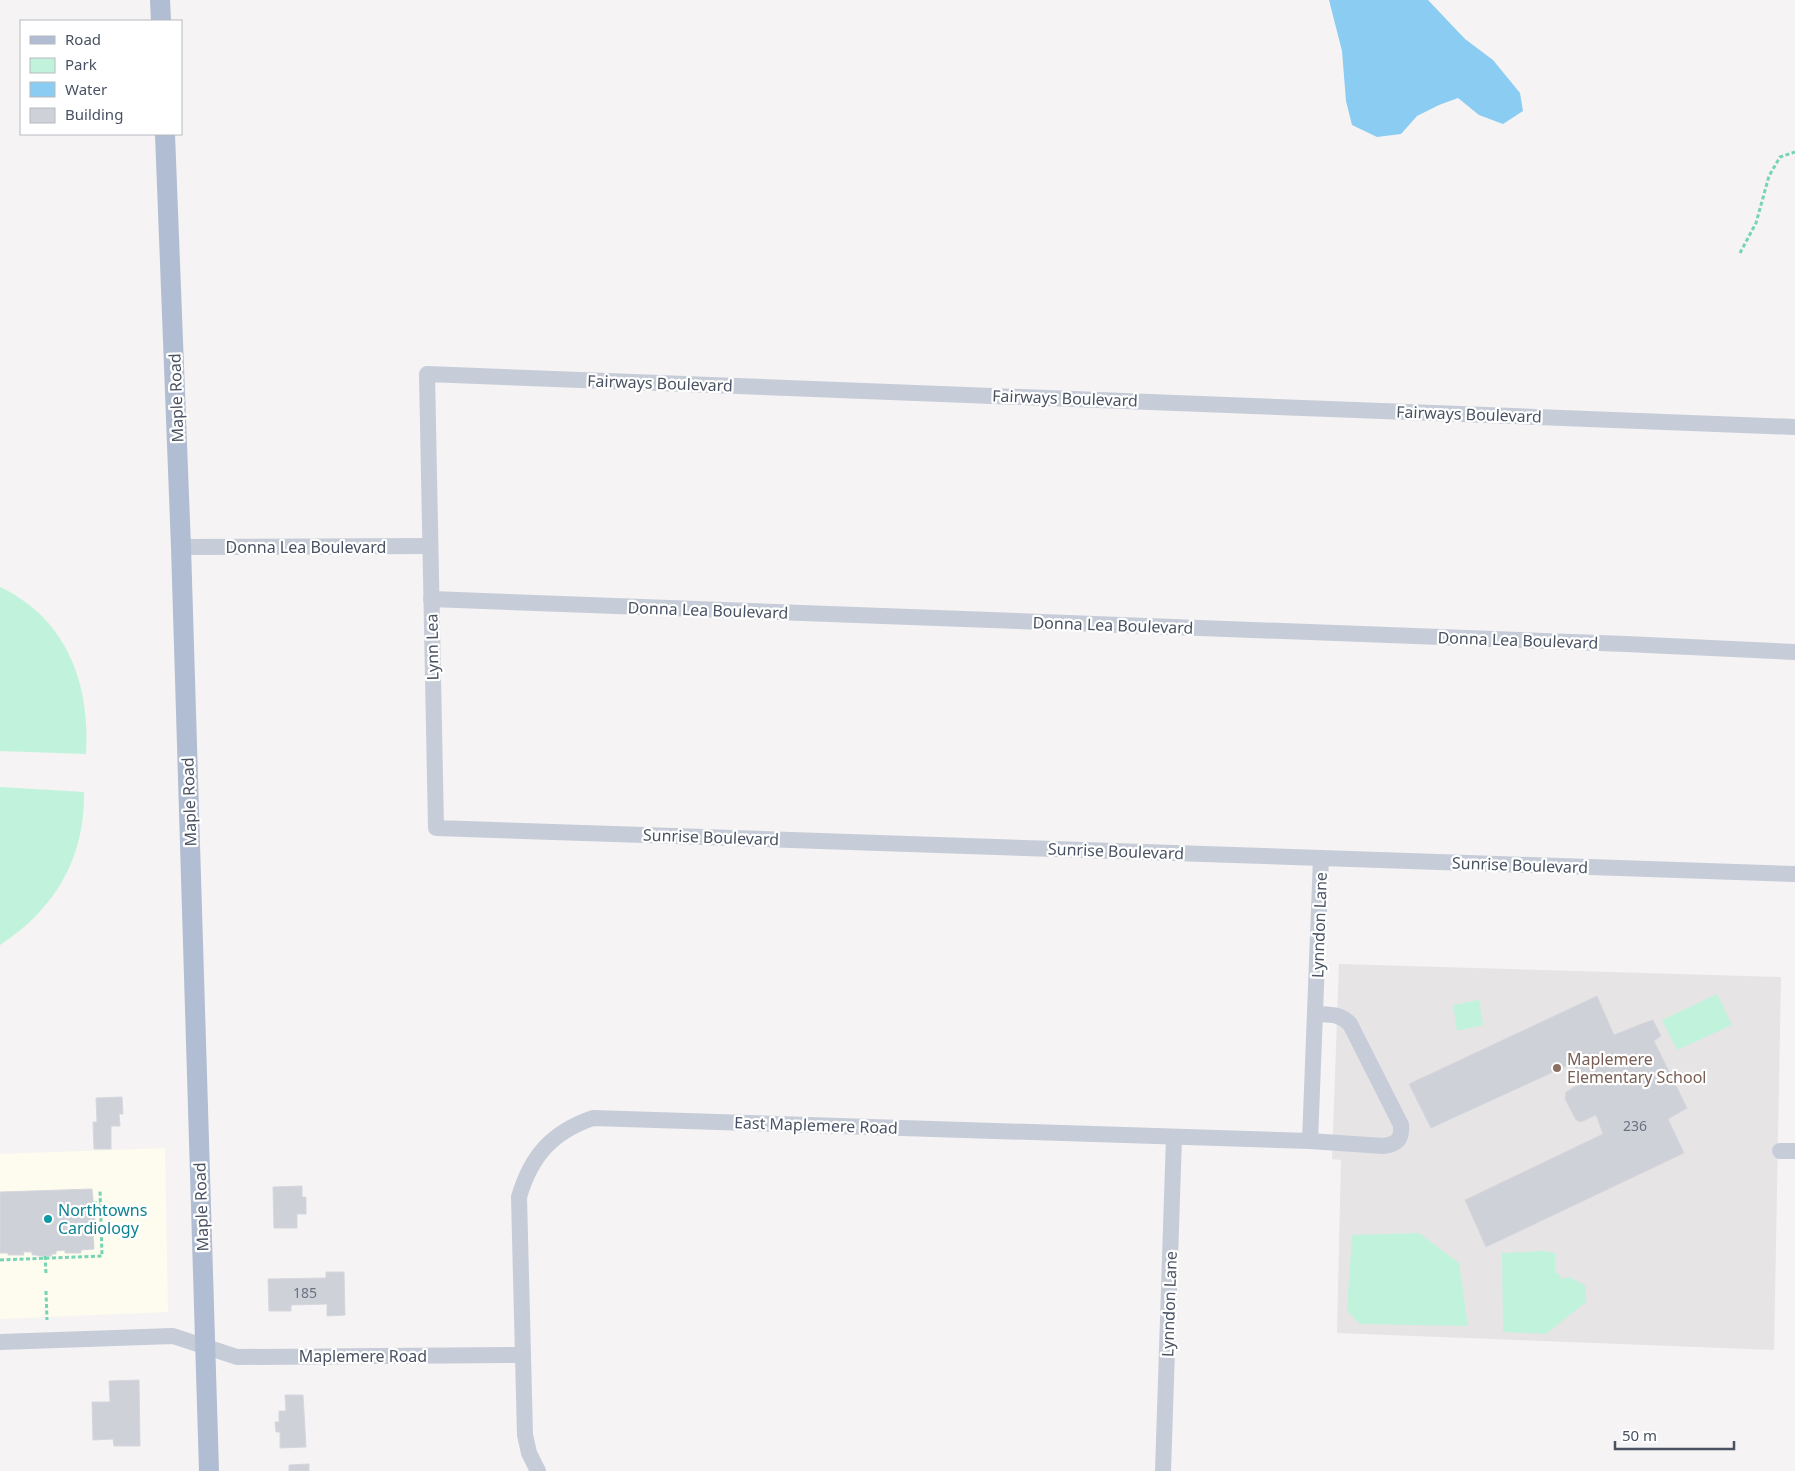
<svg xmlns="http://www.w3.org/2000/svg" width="1795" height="1471" viewBox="0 0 1795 1471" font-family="'Noto Sans',sans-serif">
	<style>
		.commercial { fill: #fefcee }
		.education { fill: #e6e4e5 }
		.green { fill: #c1f3dc }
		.water { fill: #8bccf2 }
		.building { fill: #cfd1d8; stroke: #d6d7de }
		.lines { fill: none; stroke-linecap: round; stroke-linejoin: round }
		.path { stroke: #76d4b4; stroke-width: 3; stroke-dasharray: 4 2.5; stroke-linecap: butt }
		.minor { stroke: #c6ccd8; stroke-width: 16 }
		.major { stroke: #b1bdd2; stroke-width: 20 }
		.education-dot { fill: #8d6e63; stroke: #fff; stroke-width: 2 }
		.culture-dot { fill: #0f9aa8; stroke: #fff; stroke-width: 2 }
		.labels { text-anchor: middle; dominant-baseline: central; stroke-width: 4.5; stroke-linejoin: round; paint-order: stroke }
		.number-label { font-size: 14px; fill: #6a7280 }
		.street-label { font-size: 16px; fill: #495262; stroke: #fff }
		.education-label { font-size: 16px; fill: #785e54; stroke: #fff; text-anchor: start }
		.culture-label { font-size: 16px; fill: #0d838f; stroke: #fff; text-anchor: start }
	</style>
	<rect width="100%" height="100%" fill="#f5f3f3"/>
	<path class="commercial" d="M165,1148L168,1312L0,1319V1154Z"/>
	<path class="education" d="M1339,964L1781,977L1774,1350L1337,1333L1341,1160L1332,1159Z"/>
	<g class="green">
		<path d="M0,587C67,619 90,683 86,754L0,751Z"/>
		<path d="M0,787L84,792C85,858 55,909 0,945Z"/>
		<path d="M1717,994L1732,1025L1677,1050L1662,1020Z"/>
		<path d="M1479,1000L1483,1025L1457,1031L1453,1005Z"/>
		<path d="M1419,1233L1459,1263L1468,1326L1360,1324L1347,1311L1352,1235Z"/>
		<path d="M1545,1251L1555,1253V1272L1560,1275L1561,1279L1569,1277L1586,1286V1302L1546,1334L1503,1332L1502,1253Z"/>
	</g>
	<path class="water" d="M1329,0H1428L1465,39L1493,60L1520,93L1523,111L1503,124L1479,115L1458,98L1439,105L1417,116L1401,134L1377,137L1352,125L1346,101L1342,51Z"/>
	<g class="building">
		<path d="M1597,996L1614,1035L1644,1023L1653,1020L1661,1036L1654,1041L1687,1108L1668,1119L1684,1153L1486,1247L1465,1200L1603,1134L1596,1115L1581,1122L1576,1120L1565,1099L1566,1092L1581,1083L1573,1063L1431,1128L1409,1084Z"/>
		<path d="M122,1097L123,1114H119L120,1126H111V1149H94L93,1122H97L96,1098Z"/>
		<path d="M302,1186V1197H306V1214H297V1228H274L273,1187Z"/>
		<path d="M92,1189L96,1230H93L94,1249L81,1250V1253H65V1250L56,1251V1254H51L52,1256H37V1255H32V1252H23L24,1255H8V1253H0V1192Z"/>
		<path d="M326,1272H344L345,1315L327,1316V1304L291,1305V1311H269L268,1279L326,1278Z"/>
		<path d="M139,1380L140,1446H114L113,1439L93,1440L92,1402H110L109,1381Z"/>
		<path d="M285,1395H303L306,1447L280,1448V1432H276L275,1422H279V1411H286Z"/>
		<path d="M309,1464V1471H289V1465Z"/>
	</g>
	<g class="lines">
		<g class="path">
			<path d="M1740,253L1756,223L1769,176L1780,157L1795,152"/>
			<path d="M93,1203H100"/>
			<path d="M45,1256L46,1273"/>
			<path d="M0,1260L102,1256L100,1191"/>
			<path d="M46,1291L47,1320"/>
		</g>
		<g class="minor">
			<path d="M1795,427L427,374L436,828L1795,874"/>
			<path d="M181,547L430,546"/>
			<path d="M431,599L1626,644L1795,652"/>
			<path d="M1310,1141L1321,858"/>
			<path d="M1780,1151H1795"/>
			<path d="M0,1342L173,1336L237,1357L522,1355"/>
			<path d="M538,1471L529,1453L525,1435L519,1197C531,1156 552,1132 593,1118L1310,1141L1383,1146C1398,1144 1402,1139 1401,1125L1350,1024C1340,1013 1329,1015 1315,1014"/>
			<path d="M1163,1471L1174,1137"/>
		</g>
		<g class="major">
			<path d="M160,0L161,21"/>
			<path d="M165,134L181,547L209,1471"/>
		</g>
	</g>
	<circle class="education-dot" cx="1557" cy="1068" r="5"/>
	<circle class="culture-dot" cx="48" cy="1219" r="5"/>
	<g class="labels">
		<g class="number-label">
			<text x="1635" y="1125">236</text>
			<text x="305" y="1292">185</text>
		</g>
		<g class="street-label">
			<text transform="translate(660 383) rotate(2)">Fairways Boulevard</text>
			<text transform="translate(176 398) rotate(-92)">Maple Road</text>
			<text transform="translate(1065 398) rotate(2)">Fairways Boulevard</text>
			<text transform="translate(1469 414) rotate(2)">Fairways Boulevard</text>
			<text x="306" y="547">Donna Lea Boulevard</text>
			<text transform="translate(708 610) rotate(2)">Donna Lea Boulevard</text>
			<text transform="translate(1113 625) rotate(2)">Donna Lea Boulevard</text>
			<text transform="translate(1518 640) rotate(2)">Donna Lea Boulevard</text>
			<text transform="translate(432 647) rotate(-91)">Lynn Lea</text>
			<text transform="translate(189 802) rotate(-92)">Maple Road</text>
			<text transform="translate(711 837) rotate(2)">Sunrise Boulevard</text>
			<text transform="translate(1116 851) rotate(2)">Sunrise Boulevard</text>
			<text transform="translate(1520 865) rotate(2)">Sunrise Boulevard</text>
			<text transform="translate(1319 925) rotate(-88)">Lynndon Lane</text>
			<text transform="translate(816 1125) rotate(2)">East Maplemere Road</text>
			<text transform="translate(201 1207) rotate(-92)">Maple Road</text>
			<text transform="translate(1169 1304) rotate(-88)">Lynndon Lane</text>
			<text x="363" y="1356">Maplemere Road</text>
		</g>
		<g class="education-label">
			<text x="1567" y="1059">Maplemere<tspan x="1567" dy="18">Elementary School</tspan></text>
		</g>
		<g class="culture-label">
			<text x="58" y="1210">Northtowns<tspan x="58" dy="18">Cardiology</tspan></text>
		</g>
	</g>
	<rect x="20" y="20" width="162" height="115" fill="#ffffff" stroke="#b6bac0"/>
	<rect x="30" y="36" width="25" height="8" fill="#b1bdd2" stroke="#b6bac0"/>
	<text x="65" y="45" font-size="15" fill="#495262">Road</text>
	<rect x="30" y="58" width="25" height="15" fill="#c1f3dc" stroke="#b6bac0"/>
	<text x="65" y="70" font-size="15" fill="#495262">Park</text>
	<rect x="30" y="82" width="25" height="15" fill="#8bccf2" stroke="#b6bac0"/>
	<text x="65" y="95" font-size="15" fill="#495262">Water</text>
	<rect x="30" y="108" width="25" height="15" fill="#cfd1d8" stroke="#b6bac0"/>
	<text x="65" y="120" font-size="15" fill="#495262">Building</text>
	<path d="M1615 1441v8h119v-8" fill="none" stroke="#495262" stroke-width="2.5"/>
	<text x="1622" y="1441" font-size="15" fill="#495262" stroke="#ffffff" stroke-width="4" paint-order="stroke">50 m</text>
</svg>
